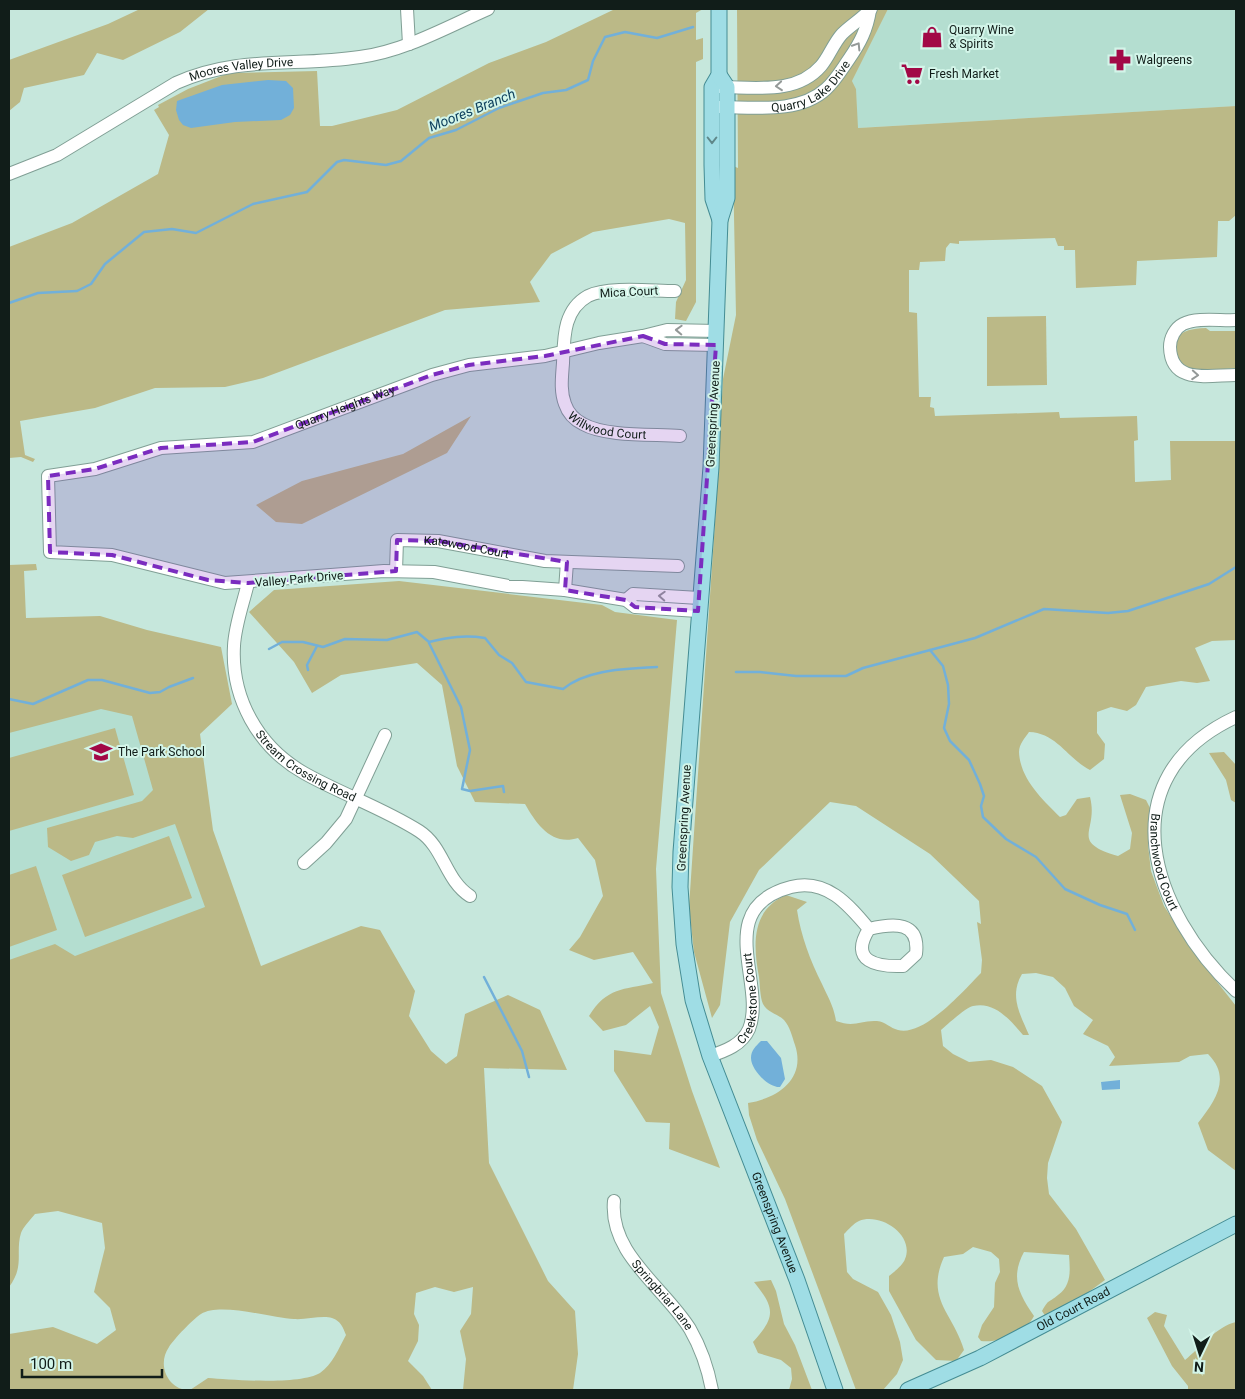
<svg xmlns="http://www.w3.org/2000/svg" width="1245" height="1399" viewBox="0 0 1245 1399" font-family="Roboto,sans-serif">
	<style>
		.built { fill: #b4ded0 }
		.green { fill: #bbb987 }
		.water { fill: #72b0d9 }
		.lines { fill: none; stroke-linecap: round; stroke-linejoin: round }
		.stream { stroke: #72b0d9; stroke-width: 2.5 }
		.minor-casing { stroke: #809f95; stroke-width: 14 }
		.major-casing { stroke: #448c93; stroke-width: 17 }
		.minor { stroke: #fff; stroke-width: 12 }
		.major { stroke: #9fdde5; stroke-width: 15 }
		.oneway { stroke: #949998 }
		.oneway2 { stroke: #5f8789 }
		.marked { fill: #7b2cbf; fill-opacity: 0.2; stroke: #7b2cbf; stroke-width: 4; stroke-dasharray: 10 6; stroke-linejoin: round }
		.labels { text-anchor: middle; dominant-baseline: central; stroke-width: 4; stroke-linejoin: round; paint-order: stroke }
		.poi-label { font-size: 12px; fill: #111d19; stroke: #d3f5e9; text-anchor: start }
		.street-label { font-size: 12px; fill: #111d19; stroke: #d3f5e9 }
		.water-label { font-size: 14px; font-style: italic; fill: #10425e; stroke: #d3f5e9 }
	</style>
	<rect width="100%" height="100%" fill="#c6e7dc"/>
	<g class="built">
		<path d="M888,9H1236V106L857,128L856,89L852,81Z"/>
		<path d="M178,660L208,836L236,912L9,997V667Z"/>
	</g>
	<g class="green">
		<path d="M140,9H209L180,32L123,60L97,53L84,75L24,88L20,102L9,111V60L108,24Z"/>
		<path d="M615,9H703L696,13V40L703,38V59L696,62V302L686,321L675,319L676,302L686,280L685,223L669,219L593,232L551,254L530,282L540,302L445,310L263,378L225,387L155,388L95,408L20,421L25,455L35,459L33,462L21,457L9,458V247L72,223L158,174L169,135L154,110L159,107L158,105L188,89L229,73L317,71L320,126H332L397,110L489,63L546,42Z"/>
		<path d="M737,9H888L852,81L856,89L858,128L1236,106V215L1229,221H1218L1217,257L1137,261L1136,285L1076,288L1075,250H1064V246H1058L1055,238L959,241V244L950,243L946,248L945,261L920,262L919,270H909V312L917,313L919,397H931L930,407L934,408L935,416L1059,412L1060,418L1137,416L1138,440L1134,441L1135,482L1171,480L1170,441H1236V640L1212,641L1195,648L1210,681L1197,683L1181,681L1146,687L1136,705L1127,711L1111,707L1097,712V733L1105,744L1104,759L1090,770C1068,759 1057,733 1029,732C1025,738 1019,744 1019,752C1020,779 1043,800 1060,817L1066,815L1077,799L1090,797C1099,832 1068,841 1118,856L1130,849L1132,833L1120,795L1130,794L1146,800L1151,810L1148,845L1151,871L1164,906L1199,959L1236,1006V1171L1208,1150L1198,1123C1215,1101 1232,1078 1208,1054L1190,1056L1179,1062L1109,1066L1115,1057L1108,1046L1083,1034L1093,1020L1074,1006L1065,988L1053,977L1036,973L1022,974C1009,996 1020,1014 1029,1035H1023C1010,1020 995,1001 973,1006C965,1008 948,1024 941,1030L943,1046L953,1054L969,1062L991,1060L1013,1067L1042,1086L1062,1122L1048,1163L1047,1178L1049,1194L1076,1229L1105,1280L1060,1313L1046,1317L1042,1311C1049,1298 1049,1303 1058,1295C1072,1285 1070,1270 1069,1255L1024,1252C1010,1278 1019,1294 1034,1316C1026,1333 999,1343 981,1341L978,1337L982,1325L994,1307L995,1283L1000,1272L999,1259L991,1252L973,1247L963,1254L944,1257C925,1299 953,1313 964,1350L956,1361L936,1360L916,1340L889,1291V1276C894,1272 903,1265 905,1259C915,1235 880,1212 859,1221C854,1223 848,1230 844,1234L847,1272L853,1279L878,1292L891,1315L900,1342L903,1360L897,1374L883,1390H856L785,1199L757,1140L749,1115L748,1103C779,1098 806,1078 795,1045C792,1036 790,1027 784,1020C778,1014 768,1013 763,1004C760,997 760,985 759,977C753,945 751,910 786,895L807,902L797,910C801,936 810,960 822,984C828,997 834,1007 836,1021C855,1028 860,1020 877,1021C886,1022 890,1028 898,1030C924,1037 964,990 981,973L982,960L977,922L981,924L979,901L930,854L856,806L830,802L759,870L730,922L720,1005L712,1018L694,952L689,907L715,522L723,379L736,315L733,166L738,168Z"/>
		<path d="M1046,316L1047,385L987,386V317Z"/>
		<path d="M1206,328L1210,331H1236V368L1190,372L1179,365C1172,337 1177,329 1206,328Z"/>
		<path d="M471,416L447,453L302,524L276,522L256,505L302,481L403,454Z"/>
		<path d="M36,564L37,570L24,571L26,618L100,616L147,630L221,647L232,704L200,734L213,830L261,966L361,926L380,930L415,991L409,1016L431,1051L446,1064L457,1056L465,1014L508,995L540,1010L567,1070L484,1068L489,1163L548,1281L575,1311L578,1354L573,1390H463L466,1359L460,1331L471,1314L473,1287L454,1292L435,1287L416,1293L414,1314L419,1325L418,1341L408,1361L423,1376L432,1390H190L208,1378C232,1380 300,1385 320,1373C332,1365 339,1348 346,1335C343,1328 341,1321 332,1318C322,1315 306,1320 294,1319C272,1318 220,1302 201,1314C193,1319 174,1339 169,1347C157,1364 167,1387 186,1390H9V1334L53,1327L97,1344L116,1330L110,1308L94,1292L105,1248L102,1223L58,1211L35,1214C31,1219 23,1227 21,1233C15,1253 25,1266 9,1287V960L55,944L75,956L205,907L175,824L133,838L117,836L95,842L89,855L71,861L48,847L47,828L142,801L153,790L132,716L101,709L9,733V565Z"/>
		<path d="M399,581L602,605L615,612L677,620L656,869L661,993L692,1091L720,1168L669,1149L670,1123L646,1122L614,1071V1050L651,1055L659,1027L650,1006L626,1025L603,1031L589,1016C607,987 623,990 653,983L633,952L594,960L569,950L580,937L603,896L595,860L578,838C552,846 537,825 525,804L475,802L457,766L442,685L417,663L341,675L312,693L294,662L249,612L274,590Z"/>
		<path d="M115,728L134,795L9,831V758Z"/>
		<path d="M1224,752L1236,765V803L1231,800L1226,780L1209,753Z"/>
		<path d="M169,836L192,898L85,937L62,875Z"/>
		<path d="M36,866L57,930L9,947V875Z"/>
		<path d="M771,1280L776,1291L784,1324L795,1345L812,1390H789L792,1379L791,1368L781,1360L758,1353L753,1342C777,1316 774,1307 754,1282Z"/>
		<path d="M1155,1312L1167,1315L1164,1326L1185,1360C1200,1348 1217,1326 1236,1322V1390H1188V1386L1172,1366L1147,1318Z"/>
	</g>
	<g class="water">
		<path d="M268,80L286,81L293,88L294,108L290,115L281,120L235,122L191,128L183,125L179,120L176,110L177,101L222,85Z"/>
		<path d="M761,1041H767L781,1058L785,1079L780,1087C769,1088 751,1070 751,1058C751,1050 756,1046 761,1041Z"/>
		<path d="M1120,1080V1089L1102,1090L1101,1082Z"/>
	</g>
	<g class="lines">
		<g class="stream">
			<path d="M9,303L38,293L77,291L91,284L105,264L144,232L172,229L196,233L253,204L307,192L337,162L344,160L386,165L401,161L429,138L456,130L499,108L543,93L566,90L588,80L593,61L605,37L625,32L657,38L693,27"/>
			<path d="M429,643L461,707L470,750L462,789L470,791L503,786L504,792"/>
			<path d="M269,649L282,642H303L323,647L345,639L387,640L417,632L429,642C449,637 465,635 485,638L499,655L512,663L526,682L563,689C587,669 626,669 657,667"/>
			<path d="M930,650L943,666L948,685L949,704L944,728L950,741L969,760L980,784L984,796L981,806L983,817L1006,839L1036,857L1065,889L1100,905L1127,914L1135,930"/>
			<path d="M308,670L307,665L317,646"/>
			<path d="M736,672H760L796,676H846L863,668L975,638L1044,609L1108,613L1128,611L1209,584L1236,567"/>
			<path d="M9,699L33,704L88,680H102L150,693L160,692L169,687L193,678"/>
			<path d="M484,977L522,1051L529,1077"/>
		</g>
		<g class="minor-casing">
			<g id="minor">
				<path d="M407,9L409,44"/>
				<path d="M719,87C754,87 796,95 821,66C829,57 833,44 842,34C851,25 863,18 871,9"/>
				<path id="s1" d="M719,107C753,107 799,114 826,89C836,80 842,69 849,59C860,43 867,30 870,10"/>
				<path id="s2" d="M9,174L57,155L176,83C239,55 295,67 360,57C405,51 447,27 488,9"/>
				<path id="s3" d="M675,291C652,291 608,286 588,296C563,310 564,338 563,363C562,377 560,391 565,404C568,413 575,420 583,424C606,437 653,434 680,436"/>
				<path d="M1236,320C1221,321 1197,317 1183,324C1175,328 1170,338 1170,347C1171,385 1209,375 1236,375"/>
				<path d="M643,336L665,344L716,345"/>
				<path id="s4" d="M396,571L397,540L438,541L545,561L678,566"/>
				<path id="s5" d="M248,583C243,604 235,625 234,646C231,698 258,747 304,773C341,794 383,808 419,831C444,847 445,880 470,896"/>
				<path d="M565,590L567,562"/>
				<path d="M626,600L633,594L699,598"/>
				<path id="s6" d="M698,611L635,607L626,600L565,590L508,586L434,572L384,571L225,583L112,555L50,552L48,476L95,469L161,448L253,442L432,375L469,365L545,356L599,343L643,336L667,330L717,331"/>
				<path id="s7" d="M1236,717C1105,778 1152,912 1236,991"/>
				<path d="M304,863L326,843L346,819L385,735"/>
				<path id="s8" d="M710,1056C725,1051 742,1045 749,1029C767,984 711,908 791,887C826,878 848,904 869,929C848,962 878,967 903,966L916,954C920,921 894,923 869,929"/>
				<path id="s9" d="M614,1201C609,1254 664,1287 690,1329C701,1348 708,1369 712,1390"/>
			</g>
		</g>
		<g class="major-casing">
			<g id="major">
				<path d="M719,9V75L712,87V165L713,199L720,220"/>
				<path id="s10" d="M719,75L727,87V198L720,220L711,467L681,852L680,887L684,944L693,1000L710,1056L797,1280L835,1390"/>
				<path id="s11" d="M908,1390L980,1358L1236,1224"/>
			</g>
		</g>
		<use href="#minor" class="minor"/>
		<use href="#major" class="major"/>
	</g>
	<defs><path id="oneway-chevron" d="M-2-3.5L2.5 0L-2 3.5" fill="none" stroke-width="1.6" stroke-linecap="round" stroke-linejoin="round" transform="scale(1.25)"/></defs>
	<g class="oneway">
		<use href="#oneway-chevron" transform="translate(857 46) rotate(-58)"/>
		<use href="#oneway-chevron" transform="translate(779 86) rotate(175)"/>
		<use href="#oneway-chevron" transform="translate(679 330) rotate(-178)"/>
		<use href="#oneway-chevron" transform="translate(1195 375) rotate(4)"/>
		<use href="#oneway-chevron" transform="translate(662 596) rotate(-177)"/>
	</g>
	<use class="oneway2" href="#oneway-chevron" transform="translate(712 140) rotate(90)"/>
	<path class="marked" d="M643,336L665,344L716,345L698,611L635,607L626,600L565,590L567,562L438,541L397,540L396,571L248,583L208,580L112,555L50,552L48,476L95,469L161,448L253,442L432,375L469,365L545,356Z"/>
	<defs>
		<g id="shop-bare" transform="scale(1.725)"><path d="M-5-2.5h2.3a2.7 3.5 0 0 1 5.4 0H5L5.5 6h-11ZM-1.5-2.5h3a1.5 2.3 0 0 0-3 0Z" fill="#a20846" stroke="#d3f5e9" stroke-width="2.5" paint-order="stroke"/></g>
		<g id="pharmacy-bare" transform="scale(1.725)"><path d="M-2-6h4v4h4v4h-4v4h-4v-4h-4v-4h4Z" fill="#a20846" stroke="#d3f5e9" stroke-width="2.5" paint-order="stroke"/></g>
		<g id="supermarket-bare" transform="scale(1.725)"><path d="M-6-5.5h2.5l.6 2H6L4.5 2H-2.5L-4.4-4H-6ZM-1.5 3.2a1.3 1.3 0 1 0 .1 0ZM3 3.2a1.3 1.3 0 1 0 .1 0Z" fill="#a20846" stroke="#d3f5e9" stroke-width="2.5" paint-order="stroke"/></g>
		<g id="school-bare" transform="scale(1.725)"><path d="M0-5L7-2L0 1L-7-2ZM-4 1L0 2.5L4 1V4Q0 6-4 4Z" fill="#a20846" stroke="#d3f5e9" stroke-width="2.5" paint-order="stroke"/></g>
	</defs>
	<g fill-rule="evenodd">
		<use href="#shop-bare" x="932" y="37"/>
		<use href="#pharmacy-bare" x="1120" y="60"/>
		<use href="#supermarket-bare" x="912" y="74"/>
		<use href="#school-bare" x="101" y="752"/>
	</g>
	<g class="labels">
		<g class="poi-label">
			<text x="949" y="30">Quarry Wine<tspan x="949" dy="14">&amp; Spirits</tspan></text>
			<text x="1136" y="60">Walgreens</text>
			<text x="929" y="74">Fresh Market</text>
			<text x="118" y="752">The Park School</text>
		</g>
		<g class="street-label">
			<text stroke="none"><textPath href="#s2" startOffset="258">Moores Valley Drive</textPath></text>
			<text stroke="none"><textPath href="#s1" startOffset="99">Quarry Lake Drive</textPath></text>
			<text transform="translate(629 292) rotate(-3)">Mica Court</text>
			<text stroke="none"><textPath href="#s6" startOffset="1040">Quarry Heights Way</textPath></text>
			<text transform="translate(713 414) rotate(-87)">Greenspring Avenue</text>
			<text stroke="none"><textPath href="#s3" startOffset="256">Willwood Court</textPath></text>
			<text stroke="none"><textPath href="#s4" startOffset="101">Katewood Court</textPath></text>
			<text transform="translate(299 579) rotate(-5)">Valley Park Drive</text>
			<text stroke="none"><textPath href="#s5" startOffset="215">Stream Crossing Road</textPath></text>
			<text transform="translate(684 818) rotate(-87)">Greenspring Avenue</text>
			<text stroke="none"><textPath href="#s7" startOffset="181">Branchwood Court</textPath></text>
			<text stroke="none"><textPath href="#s8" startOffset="79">Creekstone Court</textPath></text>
			<text stroke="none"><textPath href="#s10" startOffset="1168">Greenspring Avenue</textPath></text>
			<text stroke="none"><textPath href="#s9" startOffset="109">Springbriar Lane</textPath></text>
			<text stroke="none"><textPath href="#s11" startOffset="184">Old Court Road</textPath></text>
		</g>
		<g class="water-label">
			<text transform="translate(472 110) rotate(-22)">Moores Branch</text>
		</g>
	</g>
	<rect width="1245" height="1399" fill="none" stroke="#111d19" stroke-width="20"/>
	<g transform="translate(1200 1354) rotate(184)" stroke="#d3f5e9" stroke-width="4" paint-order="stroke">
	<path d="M0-4L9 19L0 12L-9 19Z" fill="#111d19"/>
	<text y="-8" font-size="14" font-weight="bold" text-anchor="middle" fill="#111d19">N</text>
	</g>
	<path d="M22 1369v8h140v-8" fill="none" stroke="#111d19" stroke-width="2.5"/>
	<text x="30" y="1369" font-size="15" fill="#111d19" stroke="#d3f5e9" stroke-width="4" paint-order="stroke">100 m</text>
</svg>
